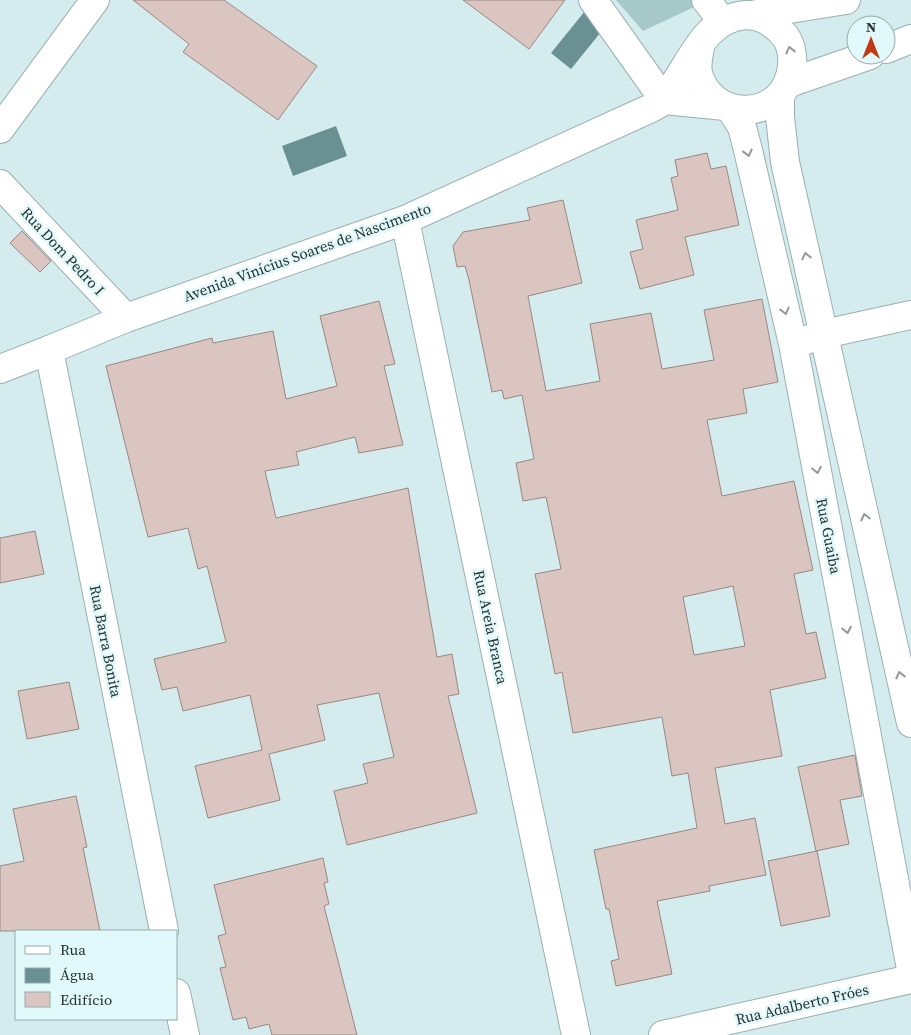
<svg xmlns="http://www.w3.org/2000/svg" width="911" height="1035" viewBox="0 0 911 1035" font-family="'Source Serif 4',serif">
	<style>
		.green { fill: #a6c8c9 }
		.water { fill: #699193 }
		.building { fill: #dac5c0; stroke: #9a8782; fill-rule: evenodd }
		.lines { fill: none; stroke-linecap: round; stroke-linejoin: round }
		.street-casing { stroke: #9ab0b1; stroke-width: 30 }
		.secondary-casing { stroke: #9ab0b1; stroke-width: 30 }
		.street { stroke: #fff; stroke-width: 28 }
		.secondary { stroke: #fff; stroke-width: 28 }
		.oneway { stroke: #949898 }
		.labels { text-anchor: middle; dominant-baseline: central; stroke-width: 5; stroke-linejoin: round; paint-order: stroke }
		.street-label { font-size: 15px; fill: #283131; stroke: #e1f9fa }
	</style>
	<rect width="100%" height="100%" fill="#d4eced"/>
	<path class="green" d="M616,0H709L643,31Z"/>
	<g class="water">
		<path d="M585,11L605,27L571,69L551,53Z"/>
		<path d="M336,126L347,156L293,176L282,146Z"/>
	</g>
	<g class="building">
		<path d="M133,0H224L317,66L278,120L183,52L189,44Z"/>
		<path d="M463,0H565L529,49Z"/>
		<path d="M707,153L711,169L726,166L739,225L685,237L694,275L640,289L630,252L643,249L636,220L678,210L671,178L678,176L675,160Z"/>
		<path d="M563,200L582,283L528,296L546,391L600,381L590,324L651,313L662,369L714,360L704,310L762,299L778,382L743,389L747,413L707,420L722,496L794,481L813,570L794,574L806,634L816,632L826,678L770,690L782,756L715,768L725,824L755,818L766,875L709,886L710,891L657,901L672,974L616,986L611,961L619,959L609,909H606L594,850L697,828L688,773L672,776L662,717L573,733L562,672L555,674L535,574L561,569L546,497L523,501L516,463L534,459L522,395L504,399L502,390L492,392L469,280L465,266L457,267L453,246L463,232L530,220L527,208ZM733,586L745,646L694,655L683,597Z"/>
		<path d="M22,231L51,261L40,272L10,243Z"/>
		<path d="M379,301L395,364L384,366L403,445L359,453L355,437L296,452L299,465L265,471L276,518L408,488L437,657L452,654L459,694L448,696L477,813L347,845L334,791L368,783L363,764L394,757L379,693L317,705L325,740L269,754L280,800L208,818L195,766L262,750L250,695L183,711L177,687L162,690L154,659L226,642L207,566L198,569L188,528L148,537L106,366L212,338L213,343L273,331L286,399L337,386L320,316Z"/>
		<path d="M35,531L44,574L0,583V538Z"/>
		<path d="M69,682L79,729L27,739L18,691Z"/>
		<path d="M855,755L862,796L840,800L849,844L816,851L798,767Z"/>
		<path d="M76,796L87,847L83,848L100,931H0V866L24,861L13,809Z"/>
		<path d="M817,851L830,916L781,926L768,861Z"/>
		<path d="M323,858L328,882L324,883L329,904L324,906L357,1035H272L269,1024L249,1029L246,1017L233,1020L220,968L226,967L218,936L226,934L214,885Z"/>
	</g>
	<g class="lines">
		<g class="street-casing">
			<g id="street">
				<path d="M593,0L664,100"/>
				<path d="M706,0L722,21"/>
				<path d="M780,95V117L785,162L911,723"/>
				<path d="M730,108L742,127L748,150L793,344L911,969"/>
				<path d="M0,129L95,0"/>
				<path d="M0,184L126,318"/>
				<path d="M405,220L576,1035"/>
				<path d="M806,340L824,334L911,315"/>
				<path d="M49,350L164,931"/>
				<path d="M176,993L185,1035"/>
				<path d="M663,1035L911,979"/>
			</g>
		</g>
		<g class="secondary-casing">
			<g id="secondary">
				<path d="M751,15L846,0"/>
				<path d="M886,49L911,39"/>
				<path d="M789,83L870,55"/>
				<path d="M664,100L725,106"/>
				<path d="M0,369L49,350L126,318L405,220L638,114C646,110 659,106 665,99C669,95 672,88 675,83C693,56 709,17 746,15C762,15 775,24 785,36C793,47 794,63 790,76C777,123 710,120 698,73C696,63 699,53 701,43"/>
			</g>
		</g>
		<use href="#street" class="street"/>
		<use href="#secondary" class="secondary"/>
	</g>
	<defs><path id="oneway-chevron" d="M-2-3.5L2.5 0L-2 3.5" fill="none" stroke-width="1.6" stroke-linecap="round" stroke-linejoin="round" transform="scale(1.25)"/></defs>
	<g class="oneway">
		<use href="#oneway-chevron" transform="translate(790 50) rotate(-104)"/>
		<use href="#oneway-chevron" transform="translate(748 153) rotate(76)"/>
		<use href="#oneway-chevron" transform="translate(806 256) rotate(-103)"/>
		<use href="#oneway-chevron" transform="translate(785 311) rotate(77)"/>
		<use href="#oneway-chevron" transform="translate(817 470) rotate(79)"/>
		<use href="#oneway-chevron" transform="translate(865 517) rotate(-103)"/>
		<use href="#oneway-chevron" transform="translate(847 630) rotate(79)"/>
		<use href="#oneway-chevron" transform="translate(900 675) rotate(-103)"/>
	</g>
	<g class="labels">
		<g class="street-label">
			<text transform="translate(63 251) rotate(47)">Rua Dom Pedro I</text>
			<text transform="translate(307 252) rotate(-20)">Avenida Vinícius Soares de Nascimento</text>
			<text transform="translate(829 536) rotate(79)">Rua Guaiba</text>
			<text transform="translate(491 627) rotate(78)">Rua Areia Branca</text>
			<text transform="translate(106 641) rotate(79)">Rua Barra Bonita</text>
			<text transform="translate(802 1004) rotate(-13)">Rua Adalberto Fróes</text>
		</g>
	</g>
	<rect x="15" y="930" width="162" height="90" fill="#e1f9fa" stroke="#97a9aa"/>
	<rect x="25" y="946" width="25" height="8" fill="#ffffff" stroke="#97a9aa"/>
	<text x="60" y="955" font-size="15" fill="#283131">Rua</text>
	<rect x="25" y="968" width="25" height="15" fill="#699193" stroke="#97a9aa"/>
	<text x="60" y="980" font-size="15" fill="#283131">Água</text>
	<rect x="25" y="992" width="25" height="15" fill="#dac5c0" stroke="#97a9aa"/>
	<text x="60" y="1005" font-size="15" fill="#283131">Edifício</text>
	<g transform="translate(871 40)"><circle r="24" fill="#e1f9fa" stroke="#97a9aa"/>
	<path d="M0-4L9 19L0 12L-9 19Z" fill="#c23914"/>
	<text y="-8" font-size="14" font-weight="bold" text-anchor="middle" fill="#283131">N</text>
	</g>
</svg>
